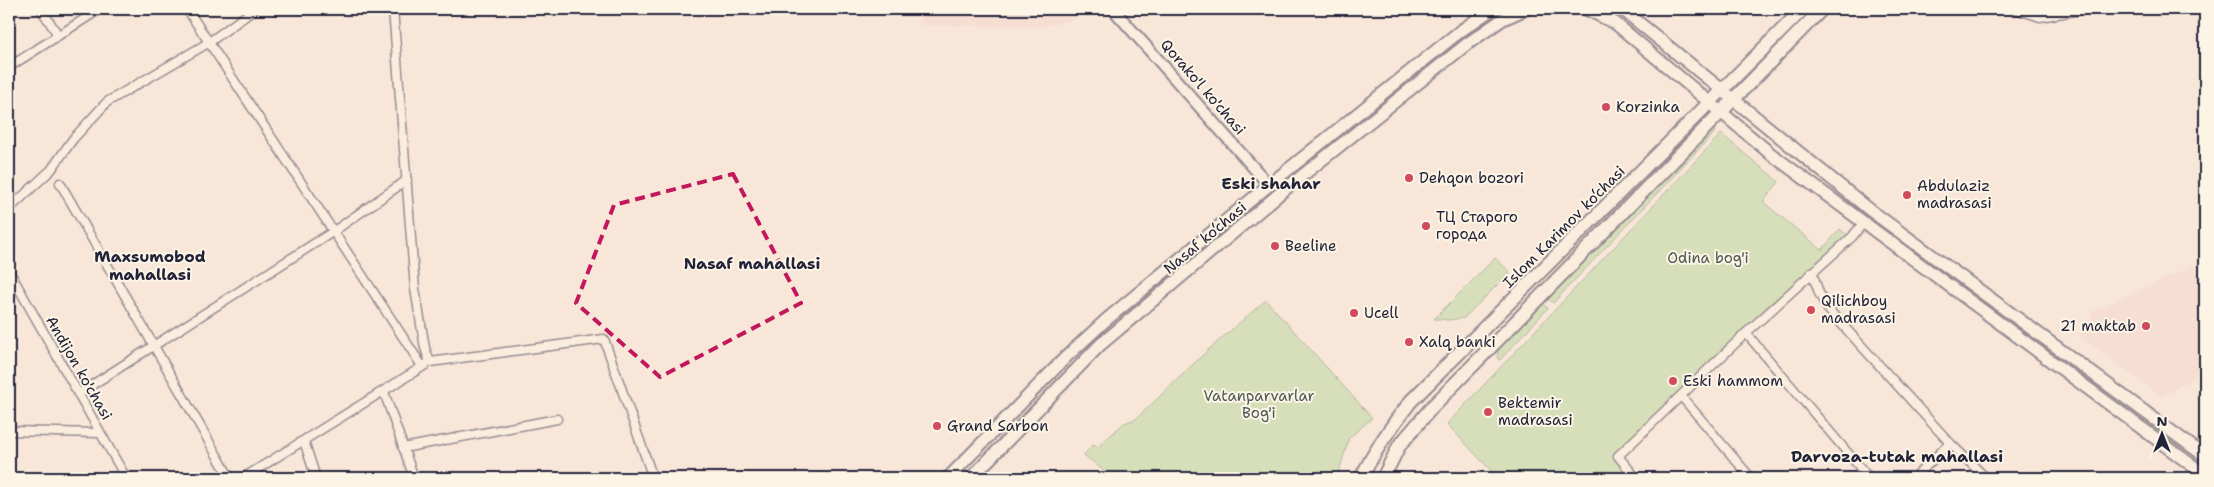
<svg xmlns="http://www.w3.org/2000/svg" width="2214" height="487" viewBox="0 0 2214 487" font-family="'Shantell Sans',sans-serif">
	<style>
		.built { fill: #f3d5cb }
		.green { fill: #afd894; stroke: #687d68 }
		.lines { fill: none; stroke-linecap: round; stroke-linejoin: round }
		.stream { stroke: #6090a1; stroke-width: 2.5 }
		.minor-casing { stroke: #22223b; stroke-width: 11 }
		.tertiary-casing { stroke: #22223b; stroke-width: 14 }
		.secondary-casing { stroke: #22223b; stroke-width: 15 }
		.primary-casing { stroke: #22223b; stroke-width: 16 }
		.minor { stroke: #fcf5e5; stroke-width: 8 }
		.tertiary { stroke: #fcf5e5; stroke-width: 10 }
		.secondary { stroke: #fcf5e5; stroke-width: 11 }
		.primary { stroke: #fcf5e5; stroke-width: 12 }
		.marked { fill: none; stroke: #c2185b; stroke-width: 4; stroke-dasharray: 10 6; stroke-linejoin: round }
		.poi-dot { fill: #d1495b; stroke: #fcf5e5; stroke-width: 2 }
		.labels { text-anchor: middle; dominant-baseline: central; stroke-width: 4; stroke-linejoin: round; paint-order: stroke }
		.street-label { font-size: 15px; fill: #22223b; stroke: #fcf5e5 }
		.poi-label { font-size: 15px; fill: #22223b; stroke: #fcf5e5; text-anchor: start }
		.park-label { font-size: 15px; fill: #4c5956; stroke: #fcf5e5 }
		.neighbourhood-label { font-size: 16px; font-weight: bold; fill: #22223b; stroke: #fcf5e5 }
	</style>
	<rect width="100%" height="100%" fill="#f8e6d9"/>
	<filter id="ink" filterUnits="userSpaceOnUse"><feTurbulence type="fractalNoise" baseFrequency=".02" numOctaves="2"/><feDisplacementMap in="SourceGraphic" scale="10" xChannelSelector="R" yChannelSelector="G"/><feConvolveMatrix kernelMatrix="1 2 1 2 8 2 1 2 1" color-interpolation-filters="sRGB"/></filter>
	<g filter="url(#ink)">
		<g class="built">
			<path d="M920,9H1067L1076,19L1043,27L921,25Z"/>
			<path d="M2194,266L2202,282L2205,281V369L2162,397L2079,336L2093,316L2091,312Z"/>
		</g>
		<g class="green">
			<path d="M1713,129L1715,132L1553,303L1547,298Z"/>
			<path d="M1721,134L1779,182L1763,202L1822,250L1840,229L1847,235L1613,455L1630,478H1492L1495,475L1447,424Z"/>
			<path d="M1495,258L1510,272L1464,318L1450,320L1434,319Z"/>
			<path d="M1266,300L1372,418L1349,438L1337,478H1113L1084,455L1093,445L1098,447L1124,423L1136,419L1208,350Z"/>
			<path d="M1542,303L1548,308L1500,360L1497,358L1499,347Z"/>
		</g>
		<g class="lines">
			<path class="stream" d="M1243,478H1251"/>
			<g class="minor-casing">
				<g id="minor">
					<path d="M41,9L58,35"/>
					<path d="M187,9L422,366"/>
					<path d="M393,9L415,289L425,348L430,362"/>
					<path d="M2016,9L2040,17L2086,9"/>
					<path d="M9,67L100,9"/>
					<path d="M60,183L230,478"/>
					<path d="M9,209L51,170L73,139L107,102L208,43L255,9"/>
					<path d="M9,271L126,478"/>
					<path d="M1812,272L1819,293L1827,308L1950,443L1986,478"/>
					<path d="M1746,333L1869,478"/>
					<path d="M384,392L414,478"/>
					<path d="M78,394L334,231L407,180"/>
					<path d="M1681,396L1751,478"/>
					<path d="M9,431L100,433"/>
					<path d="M304,441L316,478"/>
					<path d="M403,448L557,419"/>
					<path d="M243,478L430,362L604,339L653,478"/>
					<path d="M1636,478L1618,456L1746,333L1852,237L1864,222"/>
					<path d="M1914,478L1950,443"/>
				</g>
			</g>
			<g class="tertiary-casing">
				<path id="tertiary" d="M1113,9L1269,185"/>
			</g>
			<g class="secondary-casing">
				<g id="secondary">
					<path d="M1586,9L1615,23L1771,154L2205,475"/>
					<path d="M1622,9L1870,210L2205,456"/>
					<path d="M948,478L1067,356L1106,320L1269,185L1459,32L1492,9"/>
					<path d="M971,478L1100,345L1278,195L1467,44L1503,19L1526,9"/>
				</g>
			</g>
			<g class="primary-casing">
				<g id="primary">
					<path d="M1361,478C1375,450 1391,426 1411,401L1803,9"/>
					<path d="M1383,478L1399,446L1433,406L1822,9"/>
				</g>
			</g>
			<use href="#minor" class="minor"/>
			<use href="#tertiary" class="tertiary"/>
			<use href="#secondary" class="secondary"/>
			<use href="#primary" class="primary"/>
		</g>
	</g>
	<path d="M0 0H2214V487H0ZM733,174L801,303L660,377L576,303L614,205Z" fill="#f8e6d9" fill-opacity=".55" fill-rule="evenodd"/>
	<path class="marked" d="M733,174L801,303L660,377L576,303L614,205Z"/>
	<g class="poi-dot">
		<circle cx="1606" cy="107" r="5"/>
		<circle cx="1409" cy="178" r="5"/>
		<circle cx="1907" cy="195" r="5"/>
		<circle cx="1426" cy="226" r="5"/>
		<circle cx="1275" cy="246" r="5"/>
		<circle cx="1811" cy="310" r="5"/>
		<circle cx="1354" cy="313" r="5"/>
		<circle cx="2146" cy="326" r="5"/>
		<circle cx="1409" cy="342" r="5"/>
		<circle cx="1673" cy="381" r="5"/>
		<circle cx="1488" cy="412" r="5"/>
		<circle cx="937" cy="426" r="5"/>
	</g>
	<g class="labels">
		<g class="street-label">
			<text transform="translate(1203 87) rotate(49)">Qorako'l ko'chasi</text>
			<text transform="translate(1564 227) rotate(-45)">Islom Karimov ko‘chasi</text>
			<text transform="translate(1205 238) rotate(-40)">Nasaf ko‘chasi</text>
			<text transform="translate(79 368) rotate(60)">Andijon ko'chasi</text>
		</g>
		<g class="poi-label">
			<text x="1616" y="107">Korzinka</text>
			<text x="1419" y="178">Dehqon bozori</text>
			<text x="1917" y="186">Abdulaziz<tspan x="1917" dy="17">madrasasi</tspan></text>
			<text x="1436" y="217">ТЦ Старого<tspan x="1436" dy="17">города</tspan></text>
			<text x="1285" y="246">Beeline</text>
			<text x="1821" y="301">Qilichboy<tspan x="1821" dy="17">madrasasi</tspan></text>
			<text x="1364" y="313">Ucell</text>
			<text x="2136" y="326" text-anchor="end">21 maktab</text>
			<text x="1419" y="342">Xalq banki</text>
			<text x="1683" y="381">Eski hammom</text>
			<text x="1498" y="403">Bektemir<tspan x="1498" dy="17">madrasasi</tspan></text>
			<text x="947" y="426">Grand Sarbon</text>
		</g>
		<g class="park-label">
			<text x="1708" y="258">Odina bog'i</text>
			<text x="1259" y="396">Vatanparvarlar<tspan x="1259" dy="17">Bog'i</tspan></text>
		</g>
		<g class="neighbourhood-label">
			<text x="1271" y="183">Eski shahar</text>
			<text x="150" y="256">Maxsumobod<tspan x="150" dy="18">mahallasi</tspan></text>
			<text x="752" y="263">Nasaf mahallasi</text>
			<text x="1897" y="456">Darvoza-tutak mahallasi</text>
		</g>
	</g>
	<rect width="2214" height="487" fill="none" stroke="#fcf5e5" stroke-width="30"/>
	<rect x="15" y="15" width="2184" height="457" fill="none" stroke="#22223b" stroke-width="2" filter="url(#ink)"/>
	<g transform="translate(2162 434)" stroke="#fcf5e5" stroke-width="4" paint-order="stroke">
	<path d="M0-4L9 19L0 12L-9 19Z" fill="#22223b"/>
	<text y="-8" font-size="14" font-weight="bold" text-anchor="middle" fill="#22223b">N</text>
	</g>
</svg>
